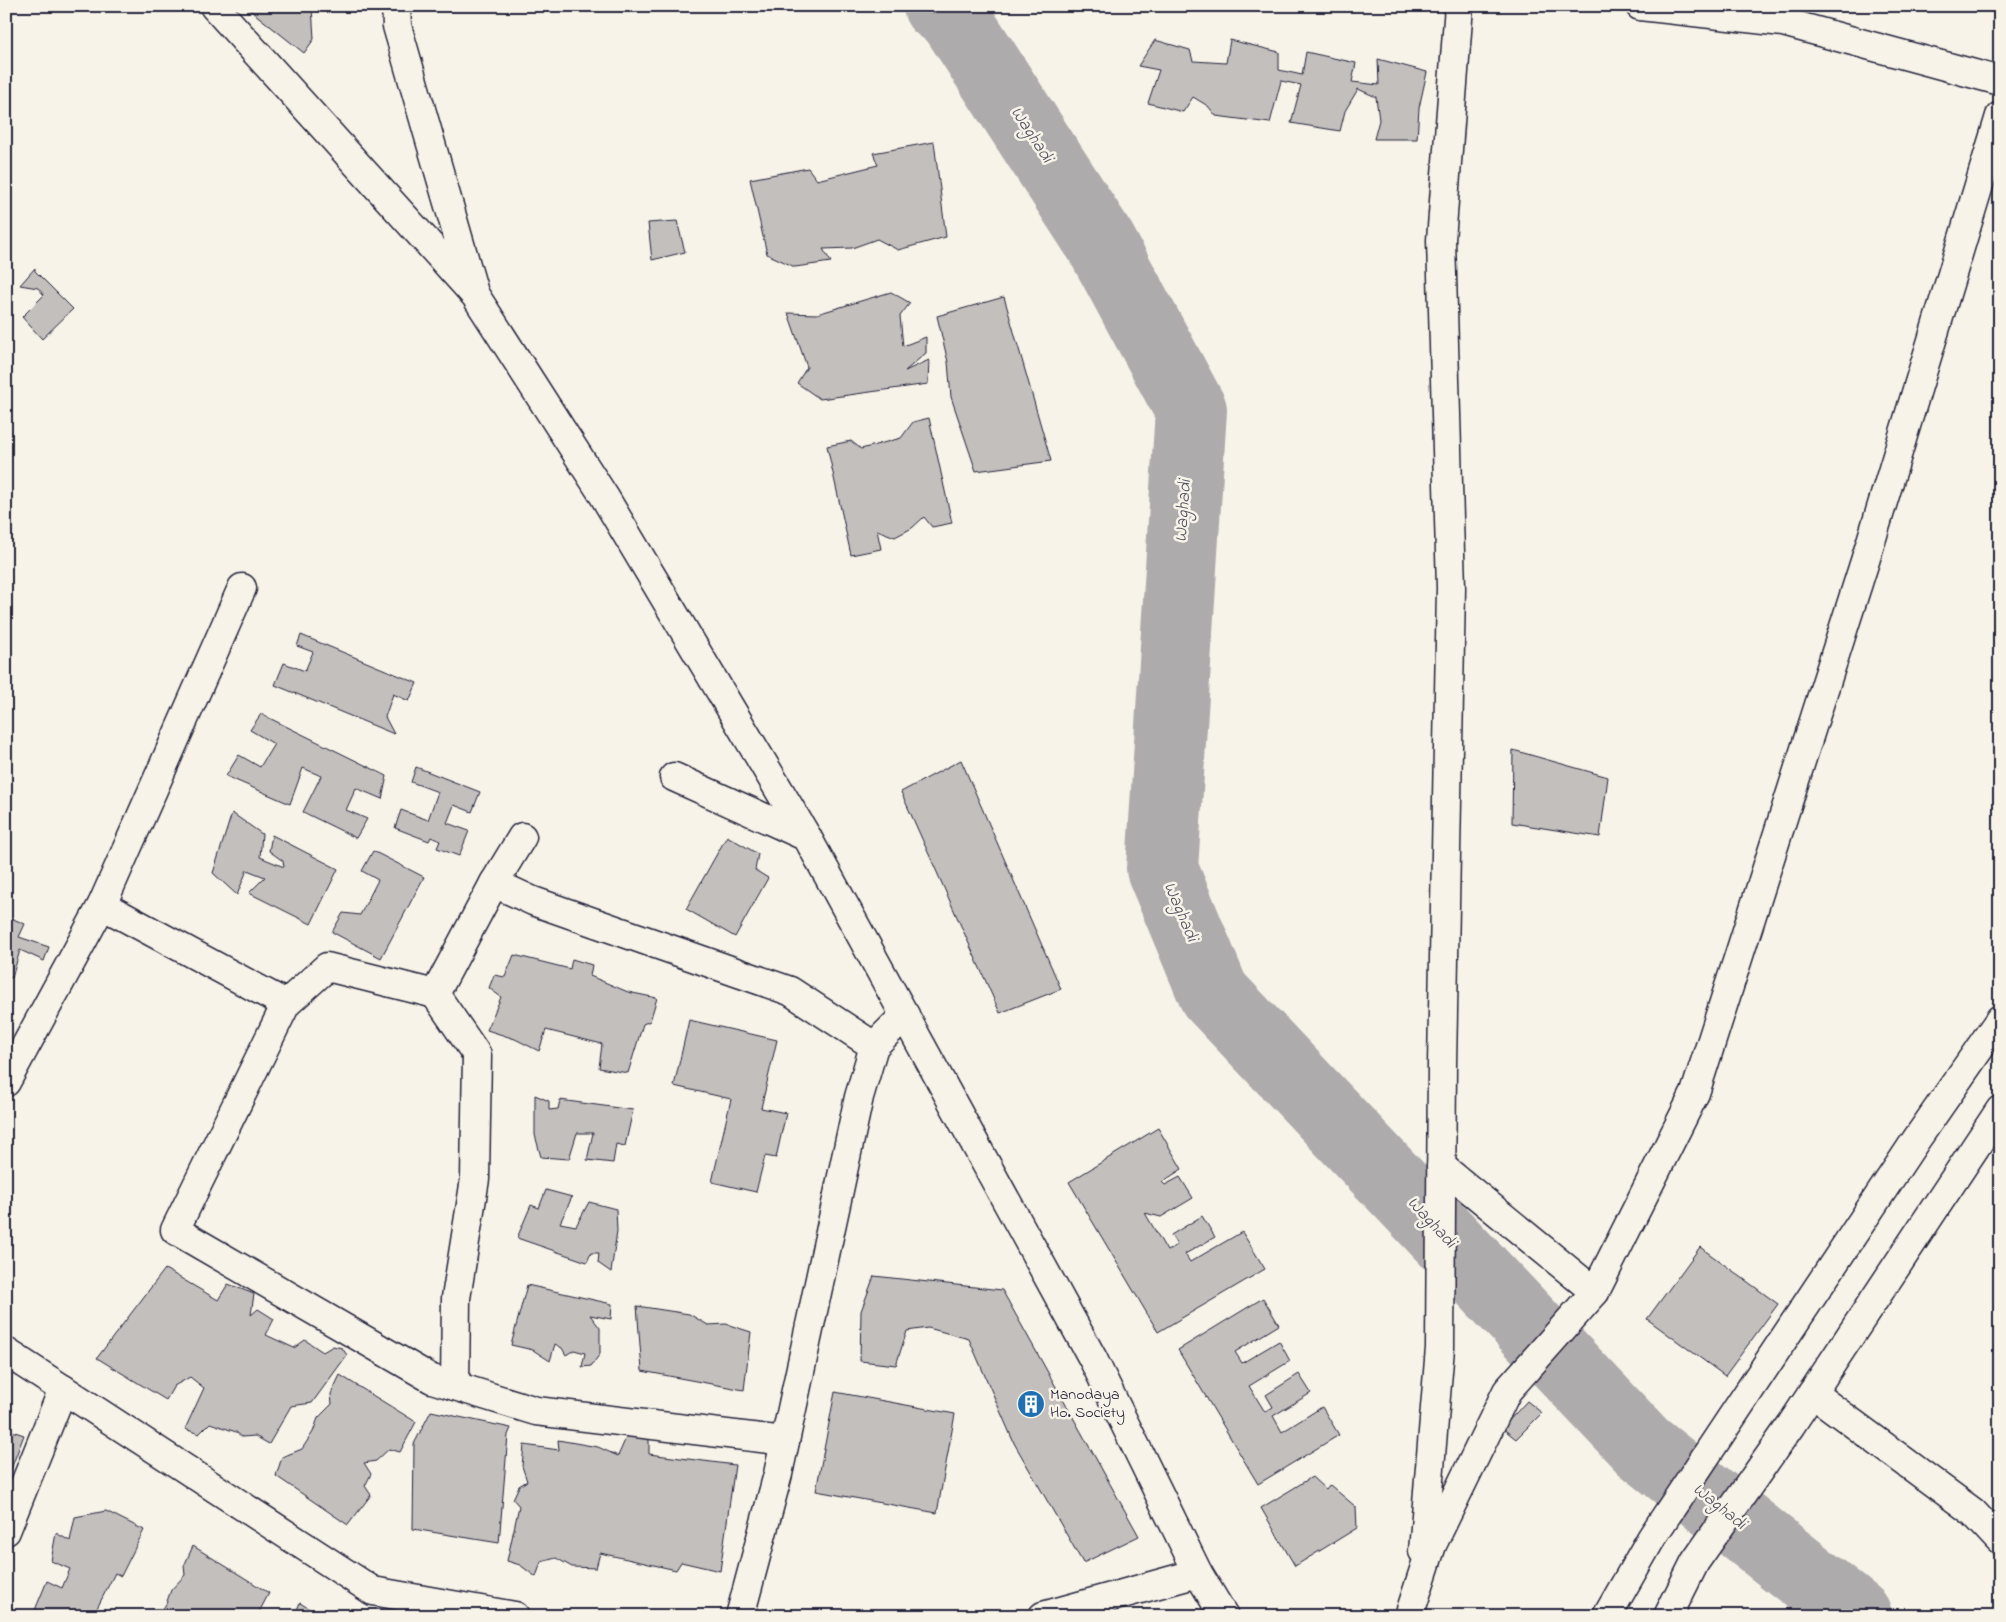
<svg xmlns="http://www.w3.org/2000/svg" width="2006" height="1622" viewBox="0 0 2006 1622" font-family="'Indie Flower',sans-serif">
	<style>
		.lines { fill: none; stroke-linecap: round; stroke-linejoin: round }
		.river { stroke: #aeabad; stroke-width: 72 }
		.building { fill: #c2bfbd; stroke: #22223b }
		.minor-casing { stroke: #22223b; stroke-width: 31 }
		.major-casing { stroke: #22223b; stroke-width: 31 }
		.minor { stroke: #f7f3e8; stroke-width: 28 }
		.major { stroke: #f7f3e8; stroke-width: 28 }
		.labels { text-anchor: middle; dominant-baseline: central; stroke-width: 5; stroke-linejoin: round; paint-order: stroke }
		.poi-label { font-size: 16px; fill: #22223b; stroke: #f7f3e8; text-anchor: start }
		.water-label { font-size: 18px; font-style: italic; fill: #535263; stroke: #f7f3e8 }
	</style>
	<rect width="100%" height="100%" fill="#f7f3e8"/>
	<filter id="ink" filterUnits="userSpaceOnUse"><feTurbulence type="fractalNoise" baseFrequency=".02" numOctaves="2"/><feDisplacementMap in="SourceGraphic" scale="10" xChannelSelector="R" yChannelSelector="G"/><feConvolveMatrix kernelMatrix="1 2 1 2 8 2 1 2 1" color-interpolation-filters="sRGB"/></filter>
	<g filter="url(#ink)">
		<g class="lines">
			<path class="river" d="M939,6L954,16L1101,243L1191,410L1162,869L1214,994L1643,1447L1856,1616"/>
		</g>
		<g class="building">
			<path d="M245,6H312L314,39L304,53Z"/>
			<path d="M1155,40L1190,50L1193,61L1226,63L1230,40L1279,52V70L1302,75L1306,52L1356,63L1352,82L1379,85L1378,59L1427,72L1419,108L1417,139H1374L1379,120L1376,97L1358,89L1345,111L1340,131L1291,123L1301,85L1281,81L1270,123L1216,116L1208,106L1193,97L1183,112L1148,103L1159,70L1138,66Z"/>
			<path d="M934,142L946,237L898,250L877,239L852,248L823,249L831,262L795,267L767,254L750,179L808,168L817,180L878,165L873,153Z"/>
			<path d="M677,221L685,252L652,260L648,223Z"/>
			<path d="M35,268V271L73,309L42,339L22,317L44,295L38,288L20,285Z"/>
			<path d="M891,292L910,303L900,316L903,346L926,337V353L905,371L929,360L928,384L820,399L797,383L807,367L788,313L817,314Z"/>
			<path d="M1004,297L1051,461L976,471L951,397L948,362L937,316Z"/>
			<path d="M929,418L952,523L932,527L924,517L912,528L895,537L877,530L881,549L851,555L827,446L851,441L861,449L901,438L913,422Z"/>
			<path d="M301,635L417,683L409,701L393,694L385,717L394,734L275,685L284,663L305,671L313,652L297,646Z"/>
			<path d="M261,714L387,776L382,799L356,788L346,810L367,819L356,838L303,812L321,776L303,768L290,804L226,776L239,755L260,767L274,744L250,730Z"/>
			<path d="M1513,750L1608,777L1600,837L1512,823Z"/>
			<path d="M961,760L1061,989L1000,1013L901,792Z"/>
			<path d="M416,767L480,792L472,812L454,805L447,823L469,831L459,856L437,848L440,841L431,837L429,841L395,828L401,810L428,820L438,792L411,782Z"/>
			<path d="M232,813L262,834L260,857L284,867L283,861L269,851L272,835L338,869L311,924L249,893L265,877L247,870L237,895L213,873Z"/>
			<path d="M727,836L758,854L755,870L768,878L735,937L686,909Z"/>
			<path d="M373,851L424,877L381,958L332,932L343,913L360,915L378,880L362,871Z"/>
			<path d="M6,916L25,924L19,937L49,947L44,961L20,950L12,978L6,977Z"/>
			<path d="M514,955L570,969L572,959L592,965L590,976L628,992L657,998L650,1021L643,1024L628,1073L599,1068L602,1044L546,1030L539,1051L515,1039L487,1030L501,997L489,988L494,975L505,977Z"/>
			<path d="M689,1020L777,1040L761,1108L786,1113L776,1158L765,1156L756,1192L712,1182L731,1099L674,1086Z"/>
			<path d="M535,1095L549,1101V1110L558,1109L560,1100L633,1110L625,1146L616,1144L613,1163L587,1160L593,1133H577L569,1159L541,1157L535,1135Z"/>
			<path d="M1158,1128L1182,1169L1162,1182L1165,1185L1180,1177L1193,1198L1161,1217L1145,1213L1167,1251L1177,1245L1171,1235L1202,1216L1215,1237L1185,1254L1190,1262L1242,1232L1265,1269L1158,1332L1069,1182Z"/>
			<path d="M546,1190L572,1197L560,1223L576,1226L589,1202L616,1209L617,1231L611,1272L598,1263L599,1253H591L587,1262L517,1238L531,1205L539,1208Z"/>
			<path d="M1700,1247L1778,1304L1725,1376L1647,1319Z"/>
			<path d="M165,1269L218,1300L228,1284L254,1294L251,1315L258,1309L274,1319L266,1335L294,1348L305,1340L323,1352L333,1346L342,1348L347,1355L312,1403L291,1406L269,1444L255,1436L242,1437L236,1432L210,1423L199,1434L185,1429L204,1388L190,1377L174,1386L166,1400L97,1358Z"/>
			<path d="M874,1276L1002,1290L1139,1536L1083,1563L1014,1443L969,1339L928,1328L907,1331L896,1365L860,1361L861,1311Z"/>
			<path d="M527,1285L612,1304L611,1319L590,1315L600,1328V1354L591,1366L582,1367L585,1353L574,1350L566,1355L562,1348L555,1344L550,1361L533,1350L511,1345Z"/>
			<path d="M1263,1298L1279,1325L1235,1352L1242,1363L1279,1341L1290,1361L1249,1386L1265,1412L1273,1407L1266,1395L1299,1374L1311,1393L1273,1416L1282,1432L1322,1407L1339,1435L1258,1484L1178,1350Z"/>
			<path d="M637,1306L689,1314L708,1325L726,1324L751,1332L744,1390L642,1371Z"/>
			<path d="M340,1375L416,1422L400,1452L389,1449L376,1461L364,1463L371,1474L365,1486L371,1495L348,1525L276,1476L282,1457L302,1449L313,1432L318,1418L332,1404L331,1394Z"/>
			<path d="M835,1392L955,1414L937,1513L816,1491Z"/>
			<path d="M1527,1401L1542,1413L1516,1439L1502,1428Z"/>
			<path d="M431,1411L511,1428L508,1435L499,1543L413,1529L414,1444Z"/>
			<path d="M6,1429L24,1435L6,1482Z"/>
			<path d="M629,1431L649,1433V1454L735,1465L720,1571L681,1562L676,1570L600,1553L596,1568L572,1567L556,1558L541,1562L536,1577L520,1565L507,1561L519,1506L513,1499L519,1486L527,1481L522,1466L524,1445L559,1450L558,1440L598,1447L618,1456Z"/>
			<path d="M1312,1477L1326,1490L1330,1485L1356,1507L1357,1528L1295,1566L1261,1508Z"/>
			<path d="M106,1511L144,1530L121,1576L115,1573L93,1616H23L35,1610L47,1581L62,1588L70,1569L51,1561L56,1533L70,1541L75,1517Z"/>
			<path d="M193,1546L269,1593L257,1616H158L166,1604L171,1590L185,1575L184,1566Z"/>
			<path d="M300,1603L321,1616H294Z"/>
		</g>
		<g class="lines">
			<g class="minor-casing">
				<g id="minor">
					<path d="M214,6L475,295L604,496L807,837L1093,1359L1198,1573L1224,1616"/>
					<path d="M396,6L397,26L473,289"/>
					<path d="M1640,6L1783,22L2000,81"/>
					<path d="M674,777L807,837"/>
					<path d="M494,883L522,837"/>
					<path d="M102,905L286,1004"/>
					<path d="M435,994L327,967L286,1004L175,1230L432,1379L536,1411L785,1441"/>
					<path d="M6,1082L102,905L242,588"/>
					<path d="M1441,1166L1595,1292"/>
					<path d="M6,1352L373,1591L515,1616"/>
					<path d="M455,1386L456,1298L475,1179L477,1055L435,994L494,883L533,901L790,991L874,1046"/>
					<path d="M1812,1393L1973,1512L2000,1541"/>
					<path d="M6,1531L63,1389"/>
					<path d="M1423,1551L1440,1348L1442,1064L1451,588L1441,240L1459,6"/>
					<path d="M740,1616L778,1474L859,1097L874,1046L905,1015"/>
					<path d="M1043,1616L1198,1573"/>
					<path d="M1409,1616L1432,1545L1507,1391L1595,1292L1695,1093L1865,561L2000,116"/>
				</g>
			</g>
			<g class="major-casing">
				<g id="major">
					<path d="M1607,1616L1652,1537L1916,1140L2000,1019"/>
					<path d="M1668,1616L1695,1562L1791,1425L2000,1110"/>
				</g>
			</g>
			<use href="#minor" class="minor"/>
			<use href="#major" class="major"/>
		</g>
	</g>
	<defs>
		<g id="building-disc" transform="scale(1.4375)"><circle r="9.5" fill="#1f6fb2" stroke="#f7f3e8"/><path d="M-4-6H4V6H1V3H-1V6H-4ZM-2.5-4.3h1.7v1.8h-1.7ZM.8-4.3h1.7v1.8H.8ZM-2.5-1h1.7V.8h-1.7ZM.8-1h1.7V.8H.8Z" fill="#fff"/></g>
	</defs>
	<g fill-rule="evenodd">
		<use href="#building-disc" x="1031" y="1404"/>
	</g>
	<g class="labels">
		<g class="poi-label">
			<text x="1050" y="1395">Manodaya<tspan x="1050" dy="18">Ho. Society</tspan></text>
		</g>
		<g class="water-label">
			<text transform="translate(1031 135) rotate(57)">Waghadi</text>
			<text transform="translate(1184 511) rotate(-86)">Waghadi</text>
			<text transform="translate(1180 912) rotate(67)">Waghadi</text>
			<text transform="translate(1431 1223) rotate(47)">Waghadi</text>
			<text transform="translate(1719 1507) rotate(39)">Waghadi</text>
		</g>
	</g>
	<rect width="2006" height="1622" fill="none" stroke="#f7f3e8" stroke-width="25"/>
	<rect x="12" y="12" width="1981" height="1597" fill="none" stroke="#22223b" stroke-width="2" filter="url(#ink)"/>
</svg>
